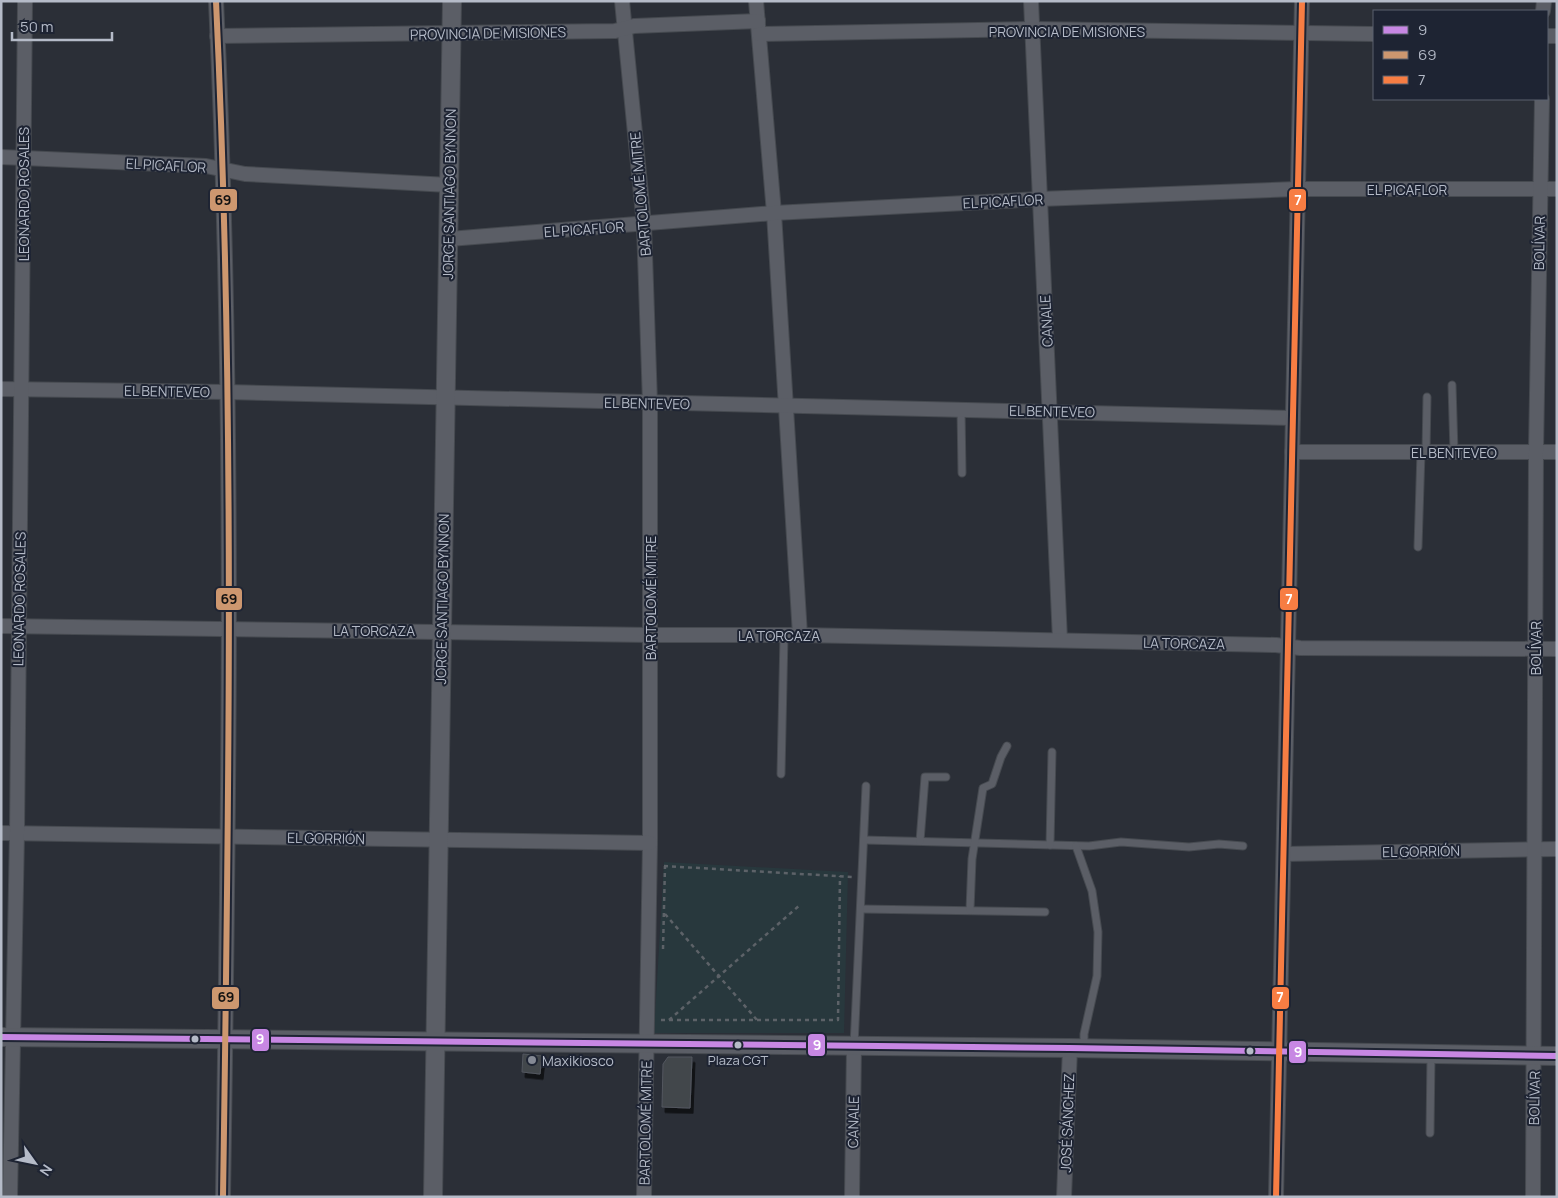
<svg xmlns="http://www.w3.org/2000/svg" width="1558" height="1198" viewBox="0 0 1558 1198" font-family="Manrope,sans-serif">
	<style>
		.green { fill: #28383d }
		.building { fill: #42464c; stroke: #53575f; filter: url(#shadow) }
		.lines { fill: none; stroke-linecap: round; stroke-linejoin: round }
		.service-casing { stroke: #464a50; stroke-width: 9 }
		.minor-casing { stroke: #464a50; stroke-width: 16 }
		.tertiary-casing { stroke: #464a50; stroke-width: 20 }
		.path { stroke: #5d6268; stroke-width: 2.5; stroke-dasharray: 4 4; stroke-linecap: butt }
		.service { stroke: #5b5e66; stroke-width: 7 }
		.minor { stroke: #5b5e66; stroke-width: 14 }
		.tertiary { stroke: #5b5e66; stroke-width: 18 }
		.bus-1-casing { stroke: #1e2433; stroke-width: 10 }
		.bus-2-casing { stroke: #1e2433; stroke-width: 10 }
		.bus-3-casing { stroke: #1e2433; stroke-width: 10 }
		.bus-1 { stroke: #c787e3; stroke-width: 6 }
		.bus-2 { stroke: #cd976f; stroke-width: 6 }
		.bus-3 { stroke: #f77d43; stroke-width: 6 }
		.bus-dot { fill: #b5bbc8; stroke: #1e2433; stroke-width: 2 }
		.poi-dot { fill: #858a95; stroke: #1e2433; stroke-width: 2 }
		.labels { text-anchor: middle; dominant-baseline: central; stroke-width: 4; stroke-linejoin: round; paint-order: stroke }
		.bus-label { font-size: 13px; fill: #b5bbc8; stroke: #1e2433 }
		.street-label { font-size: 14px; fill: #b5bbc8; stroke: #1e2433 }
		.poi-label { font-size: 14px; fill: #b5bbc8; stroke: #1e2433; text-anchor: start }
		.line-badge { stroke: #1e2433; stroke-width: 2 }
		.badge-label { font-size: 14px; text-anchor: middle; font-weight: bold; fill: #fff }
		.pale-badge-label { font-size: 14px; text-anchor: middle; font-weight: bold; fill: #111 }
	</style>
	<defs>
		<filter id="shadow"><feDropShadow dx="3" dy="5.5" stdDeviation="0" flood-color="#0009"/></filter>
	</defs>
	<rect width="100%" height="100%" fill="#2b2f37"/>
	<path class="green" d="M664,862L848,872L844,1033H654Z"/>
	<g class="building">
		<path d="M523,1054L542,1056L540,1074L522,1072Z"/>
		<path d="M668,1057H692L690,1108L662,1107L663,1064Z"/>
	</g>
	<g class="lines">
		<g class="service-casing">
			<g id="service">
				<path d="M1452,385L1454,452"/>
				<path d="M961,409L962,473"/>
				<path d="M1426,452L1427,397"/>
				<path d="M1418,547L1421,452"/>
				<path d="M781,774L784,635"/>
				<path d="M864,840L1089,846L1121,842L1189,847L1219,844L1243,846"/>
				<path d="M920,841L925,777H946"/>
				<path d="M1050,845L1052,752"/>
				<path d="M1076,846L1092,891L1098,932L1097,976L1084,1034V1048"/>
				<path d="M861,909L1045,912"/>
				<path d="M970,910L972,859L983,788L992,784L1001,757L1007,746"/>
				<path d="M854,1046L866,786"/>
				<path d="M1430,1133L1431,1055"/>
			</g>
		</g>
		<g class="minor-casing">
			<g id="minor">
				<path d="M216,1C235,399 229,799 223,1197"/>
				<path d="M622,1L644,225L650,403V843L644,1197"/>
				<path d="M756,1L774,213L800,635"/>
				<path d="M1031,1L1060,640"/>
				<path d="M1543,11L1544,1"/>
				<path d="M759,34L1032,29L1374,34"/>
				<path d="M217,36L615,31L634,26L758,21"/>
				<path d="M1547,36H1557"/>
				<path d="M1,157L206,166L245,174L449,185"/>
				<path d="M449,239L774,213L1040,199L1296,189H1557"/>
				<path d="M1,389L227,392L1293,418"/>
				<path d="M1292,452H1557"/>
				<path d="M1,626L650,635H800L1276,645L1300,648L1557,649"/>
				<path d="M1,833L650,843"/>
				<path d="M1284,854L1557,849"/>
				<path d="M10,1197L17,833L25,1"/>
				<path d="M852,1197L854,1046"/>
				<path d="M1064,1197L1070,1048"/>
				<path d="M1276,1197L1302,1"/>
				<path d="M1533,1197L1536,452L1542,99"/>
			</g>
		</g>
		<g class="tertiary-casing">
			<g id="tertiary">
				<path d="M1,1037L1070,1048L1557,1056"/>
				<path d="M433,1197L452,1"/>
			</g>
		</g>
		<g class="path">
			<path d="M664,866L853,877"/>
			<path d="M665,914L757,1020"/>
			<path d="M663,949L665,866"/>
			<path d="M661,1020H838L840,876"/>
			<path d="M669,1020L801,904"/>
		</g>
		<use href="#service" class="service"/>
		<use href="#minor" class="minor"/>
		<use href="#tertiary" class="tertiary"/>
		<g class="bus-1-casing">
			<path id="bus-1" d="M1,1037L1070,1048L1557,1056"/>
		</g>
		<g class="bus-2-casing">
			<path id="bus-2" d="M216,1C235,399 229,799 223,1197"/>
		</g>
		<g class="bus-3-casing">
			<path id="bus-3" d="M1276,1197L1302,1"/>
		</g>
		<use href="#bus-1" class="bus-1"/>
		<use href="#bus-2" class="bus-2"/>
		<use href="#bus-3" class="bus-3"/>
	</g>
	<g class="bus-dot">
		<circle cx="195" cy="1039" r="4.5"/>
		<circle cx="738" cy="1045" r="4.5"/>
		<circle cx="1250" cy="1051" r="4.5"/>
	</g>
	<circle class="poi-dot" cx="532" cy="1060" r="5"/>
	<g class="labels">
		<g class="bus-label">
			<text x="738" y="1060">Plaza CGT</text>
		</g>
		<g class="street-label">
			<text x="1067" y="31">PROVINCIA DE MISIONES</text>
			<text transform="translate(488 33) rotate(-1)">PROVINCIA DE MISIONES</text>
			<text transform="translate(166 165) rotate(3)">EL PICAFLOR</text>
			<text x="1407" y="189">EL PICAFLOR</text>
			<text transform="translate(23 194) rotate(-90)">LEONARDO ROSALES</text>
			<text transform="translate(449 194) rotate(-89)">JORGE SANTIAGO BYNNON</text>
			<text transform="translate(640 194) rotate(-95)">BARTOLOMÉ MITRE</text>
			<text transform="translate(1003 201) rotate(-3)">EL PICAFLOR</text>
			<text transform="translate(584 229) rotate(-4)">EL PICAFLOR</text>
			<text transform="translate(1539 243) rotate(-89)">BOLÍVAR</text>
			<text transform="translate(1046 321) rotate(-93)">CANALE</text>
			<text transform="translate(167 391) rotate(1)">EL BENTEVEO</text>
			<text transform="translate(647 403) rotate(1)">EL BENTEVEO</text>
			<text transform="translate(1052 411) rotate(1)">EL BENTEVEO</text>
			<text x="1454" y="452">EL BENTEVEO</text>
			<text transform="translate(650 598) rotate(-90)">BARTOLOMÉ MITRE</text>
			<text transform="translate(19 599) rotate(-89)">LEONARDO ROSALES</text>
			<text transform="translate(442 599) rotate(-89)">JORGE SANTIAGO BYNNON</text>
			<text x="374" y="630">LA TORCAZA</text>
			<text x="779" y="635">LA TORCAZA</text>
			<text transform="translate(1184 643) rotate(1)">LA TORCAZA</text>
			<text transform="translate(1535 648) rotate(-90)">BOLÍVAR</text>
			<text transform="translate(326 838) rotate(1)">EL GORRIÓN</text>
			<text transform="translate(1421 851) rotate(-1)">EL GORRIÓN</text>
			<text transform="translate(1534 1098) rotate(-89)">BOLÍVAR</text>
			<text transform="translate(853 1122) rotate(-89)">CANALE</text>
			<text transform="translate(645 1123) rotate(-89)">BARTOLOMÉ MITRE</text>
			<text transform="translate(1067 1123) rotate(-88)">JOSÉ SÁNCHEZ</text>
		</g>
		<g class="poi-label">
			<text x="542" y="1060">Maxikiosco</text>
		</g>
	</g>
	<g class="line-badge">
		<rect x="209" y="188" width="29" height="24" rx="5" fill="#cd976f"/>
		<rect x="1288" y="188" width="19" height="24" rx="5" fill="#f77d43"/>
		<rect x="215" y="587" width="28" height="24" rx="5" fill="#cd976f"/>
		<rect x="1279" y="587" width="20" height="24" rx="5" fill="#f77d43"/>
		<rect x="211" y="986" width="29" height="24" rx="5" fill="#cd976f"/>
		<rect x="1271" y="986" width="19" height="24" rx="5" fill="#f77d43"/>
		<rect x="251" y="1028" width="19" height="24" rx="5" fill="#c787e3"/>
		<rect x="807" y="1033" width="19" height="24" rx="5" fill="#c787e3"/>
		<rect x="1288" y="1040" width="19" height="24" rx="5" fill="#c787e3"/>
	</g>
	<g class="badge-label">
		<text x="1298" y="205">7</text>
		<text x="1289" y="604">7</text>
		<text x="1280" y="1002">7</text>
		<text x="260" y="1044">9</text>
		<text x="817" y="1050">9</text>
		<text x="1298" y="1057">9</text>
	</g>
	<g class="pale-badge-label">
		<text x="223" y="205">69</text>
		<text x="229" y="604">69</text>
		<text x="226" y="1002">69</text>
	</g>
	<rect width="1558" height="1198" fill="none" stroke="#b5bbc8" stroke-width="5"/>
	<rect x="1373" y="10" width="175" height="90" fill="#1e2433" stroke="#5a606f"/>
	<rect x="1383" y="26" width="25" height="8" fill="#c787e3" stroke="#5a606f"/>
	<text x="1418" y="35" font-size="15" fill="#b5bbc8">9</text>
	<rect x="1383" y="51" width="25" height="8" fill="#cd976f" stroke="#5a606f"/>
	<text x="1418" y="60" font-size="15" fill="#b5bbc8">69</text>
	<rect x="1383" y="76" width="25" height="8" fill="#f77d43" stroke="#5a606f"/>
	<text x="1418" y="85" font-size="15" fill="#b5bbc8">7</text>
	<g transform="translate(35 1163) rotate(123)" stroke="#1e2433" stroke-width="4" paint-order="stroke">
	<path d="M0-4L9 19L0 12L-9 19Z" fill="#b5bbc8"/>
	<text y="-8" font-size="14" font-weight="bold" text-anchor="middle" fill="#b5bbc8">N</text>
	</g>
	<path d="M12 32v8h100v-8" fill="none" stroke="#b5bbc8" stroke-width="2.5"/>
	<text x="20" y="32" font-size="15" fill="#b5bbc8" stroke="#1e2433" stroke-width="4" paint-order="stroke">50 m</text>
</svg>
